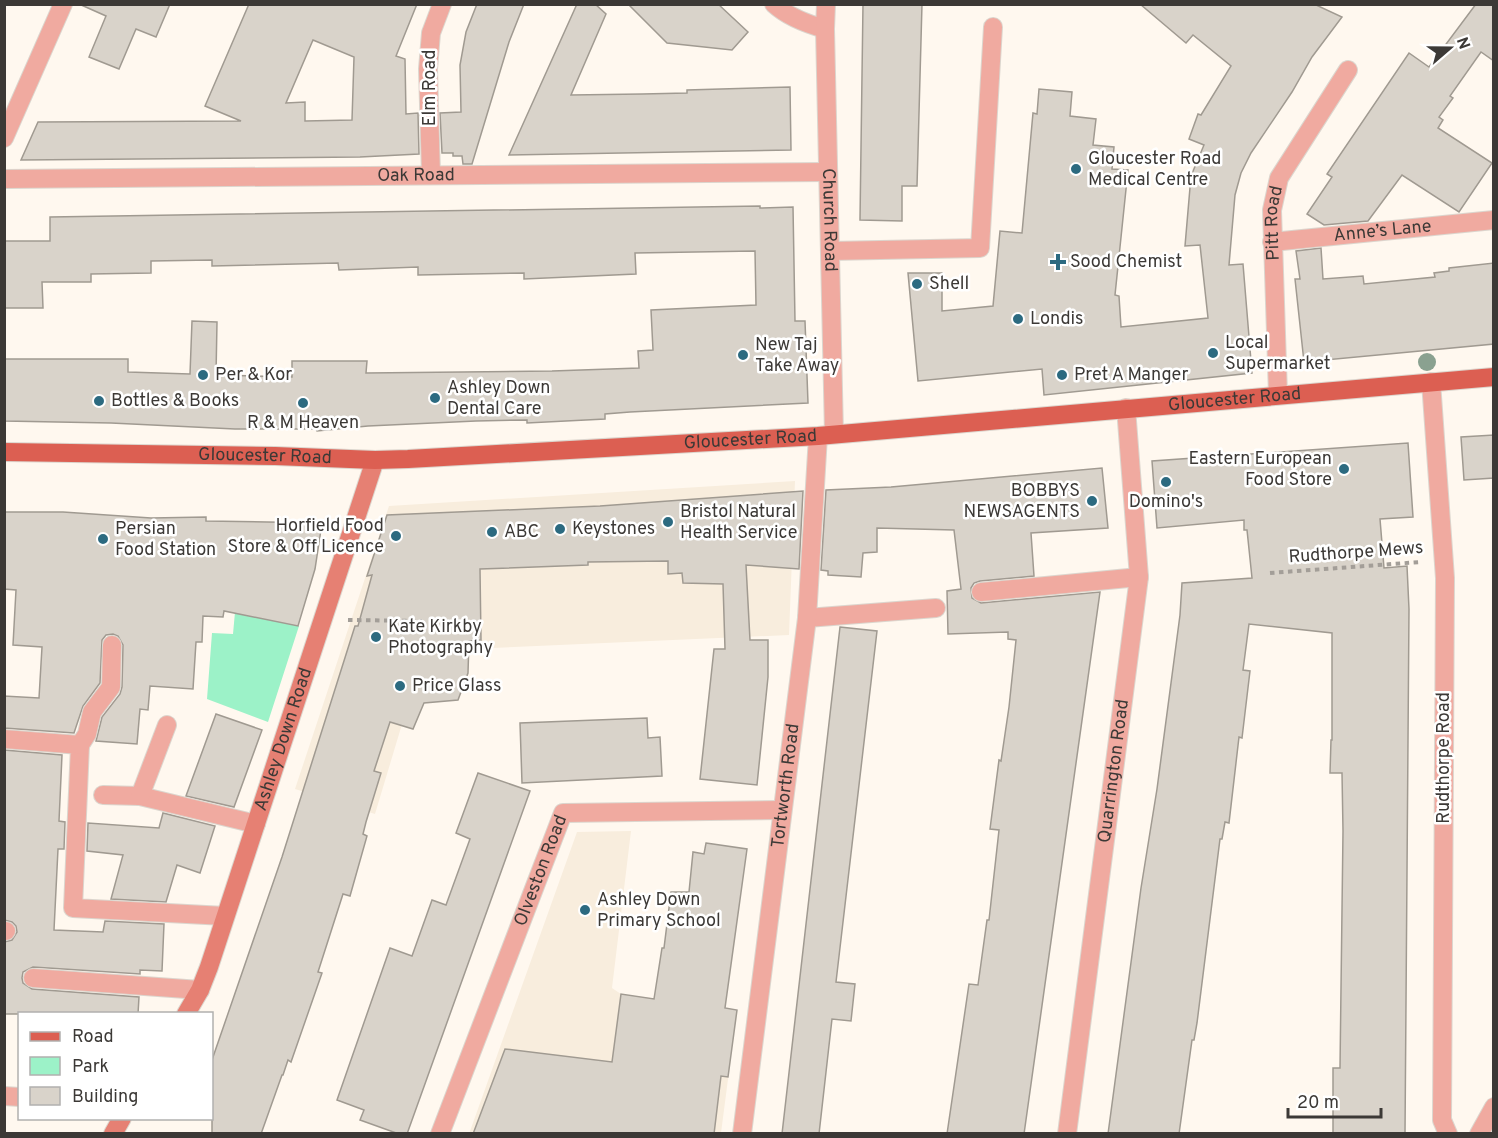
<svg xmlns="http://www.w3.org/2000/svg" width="1498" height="1138" viewBox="0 0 1498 1138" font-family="Overpass,sans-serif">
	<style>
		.built { fill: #f8eddd }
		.green { fill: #9cf2c8 }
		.building { fill: #d9d3ca; stroke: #a09a91; stroke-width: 1.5; fill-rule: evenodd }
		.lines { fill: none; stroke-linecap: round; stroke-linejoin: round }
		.lane-casing { stroke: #dcd6ce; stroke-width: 20 }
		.street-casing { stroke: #dcd6ce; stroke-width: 20 }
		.secondary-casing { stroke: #dcd6ce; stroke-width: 20 }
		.primary-casing { stroke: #dcd6ce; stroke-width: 20 }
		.path { stroke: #a39e98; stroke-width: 4; stroke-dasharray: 4.5 4.5; stroke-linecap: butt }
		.lane { stroke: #f0aaa0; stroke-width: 18 }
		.street { stroke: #f0aaa0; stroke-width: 18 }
		.secondary { stroke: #e68073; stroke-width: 18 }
		.primary { stroke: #dc5f52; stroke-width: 18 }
		.tree { fill: #8aa190 }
		.poi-dot { fill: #2c6a80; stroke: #fff; stroke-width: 2 }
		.labels { text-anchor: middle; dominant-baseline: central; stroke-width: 5; stroke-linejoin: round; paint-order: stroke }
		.street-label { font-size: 18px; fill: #3c3936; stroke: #fff }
		.poi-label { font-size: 18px; fill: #3c3936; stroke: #fff; text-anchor: start }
	</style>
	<rect width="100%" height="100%" fill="#fff8ef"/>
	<g class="built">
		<path d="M795,481L789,635L424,651L375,814L295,789L389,506Z"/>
		<path d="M631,831L612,988L621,994L737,1010L721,1133L469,1134L577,832Z"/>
	</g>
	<path class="green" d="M235,612L299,626L268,722L207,699L212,633L233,634Z"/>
	<g class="building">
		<path d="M79,4H170L156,37L136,29L119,69L89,57L106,16Z"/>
		<path d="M249,4H417L396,56L405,59L406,114L418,113L419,154L360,157L21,160L38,122L241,121L205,106ZM313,40L354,57L352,120L305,121V102L286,103Z"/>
		<path d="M477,4H524L509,42L472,164H463L462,156H453V153H442L440,113L461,112L460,65L466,32Z"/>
		<path d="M577,4H595L606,14L571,95L642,94L687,93V90L790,87L791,150L509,155Z"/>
		<path d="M628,4H718L748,32L732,50L667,43Z"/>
		<path d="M863,4H922L917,186H902V221L860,220Z"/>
		<path d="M1140,4H1314L1342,17L1312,57L1292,92L1251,153L1241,173L1235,195L1229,265L1243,264L1252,373L1044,395L1042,369L918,381L908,273H942V311L993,306L1000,231L1022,233L1033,113L1037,114L1039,89L1072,92L1070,116L1096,119L1093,145L1114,147L1112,169L1128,170L1115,295L1119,296L1121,327L1208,318L1200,245L1185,246L1191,176L1204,145L1189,139L1198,114L1201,115L1231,66L1193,35L1186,43Z"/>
		<path d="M1476,4H1494V61L1481,52L1450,96L1453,98L1439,117L1443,120L1438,128L1492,163L1459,212L1402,175L1368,221L1324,225L1307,214L1332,177L1327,174L1409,53L1429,67Z"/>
		<path d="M760,206V208L793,207L795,321H805L808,403L630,412L605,414V419L527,423V420L476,421L368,426L317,431L316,429H235L111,423L4,421V359H128V372L190,374L192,321L217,322L216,375L292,377V361H367L366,373L552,371L639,368L638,351L653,350L651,310L756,305L755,251L635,253L636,274L524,279V273L418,275V267L339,270L338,263L212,266V260L151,261V273L91,274V282H42L43,308H4V241H50V217Z"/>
		<path d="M1321,248L1323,279L1363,276L1364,284L1435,277L1434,273L1449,271V268L1494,263V344L1304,362L1295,279H1300L1296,251Z"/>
		<path d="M1494,435V478L1464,480L1461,437Z"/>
		<path d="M1408,443L1413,517L1380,519L1384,568L1407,566L1409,609L1405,1134H1333V1068H1340L1343,831L1342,773H1330L1331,740H1332V633L1249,624L1243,670L1250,671L1242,738L1239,737L1229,823L1225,822L1222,839H1220L1197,1023L1194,1040H1192L1179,1134H1108L1141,888L1157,789L1180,615L1182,583L1252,578L1247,530H1244V520L1157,528L1152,461Z"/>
		<path d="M1102,468L1108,528L1031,533L1034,576L980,581L974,583L971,588L972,598L981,603L1100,592L1024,1134H947L969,984L978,985L987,920H989L999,830L990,829L999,760L1001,761L1009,707L1016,640L1008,639V632L948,634L947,591L961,589L954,530L877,528V552L863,553L861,577L828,575V571L821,570L826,490L891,487Z"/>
		<path d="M803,491L799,569L746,565L750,640H768V677L757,785L700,779L714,649H725L723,584L683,583L682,573L668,574V561L588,562V565L480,569L481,640L469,641L468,673L458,700L424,703L413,729L390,722L374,771L381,773L366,822L363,834L367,836L350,896L343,894L318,972L322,973L291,1062L288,1060L283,1075H282L261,1134H212V1060L282,857L355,626H358L372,575L367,576L387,515L600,506Z"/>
		<path d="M4,512H63L151,518L206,517V521L322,523L315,569L298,626L224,611L223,617L203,616L202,642H196L193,689L150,686L148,710L140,709L137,744L96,741L102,717L120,694L122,687L123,645L118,636L113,634L106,635L102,640L100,683L83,706L74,733L4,728V696L39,698L42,647L13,645L16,590L4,589Z"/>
		<path d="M840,627L877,631L836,982L855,984L851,1021L832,1019L819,1134H782Z"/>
		<path d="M216,714L262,730L234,807L186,796Z"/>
		<path d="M647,718L648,738L660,737L662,776L522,783L520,723Z"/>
		<path d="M4,750L62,755L59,821L65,822L64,849H58L54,930L103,932L105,921L164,924L162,971L140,970V974L33,967L23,972L22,978L23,983L32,989L139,997L138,1014H4V942L12,940L17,932L16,926L12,922L4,920Z"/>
		<path d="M478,773L530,791L407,1134H399L360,1120L364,1110L337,1100L390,948L412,956L432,900L446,905L470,839L456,833Z"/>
		<path d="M163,813L215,826L200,873L177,865L166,902L111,899L123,855L87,851L88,823L159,828Z"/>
		<path d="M706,843L747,849L725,1008L737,1010L728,1077L721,1076L714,1134H473L505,1049L612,1062L621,994L654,999L662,948H664L671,892H689L693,852L704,854Z"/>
	</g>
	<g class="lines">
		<g class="lane-casing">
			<g id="lane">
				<path id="s1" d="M1272,242L1494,220"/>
				<path d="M830,251L980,248L993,27"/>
				<path d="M981,592L1139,577"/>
				<path d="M807,618L936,608"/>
				<path d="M4,739L80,745L73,908L225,916"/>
				<path d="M80,745L87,734L92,712L111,687L112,645"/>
				<path d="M103,795L140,796L256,824"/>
				<path d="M140,796L167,725"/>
				<path d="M4,931H6"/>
				<path d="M33,978L200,990"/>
				<path d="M4,1096L20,1097"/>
			</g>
		</g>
		<g class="street-casing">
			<g id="street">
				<path d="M774,4C788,17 807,24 825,29"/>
				<path id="s2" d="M826,4L825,29L834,434"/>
				<path d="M4,138L63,4"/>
				<path d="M431,175L428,69L431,33L442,4"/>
				<path id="s3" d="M4,179L828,172"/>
				<path d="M1431,382L1445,578L1442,1120L1448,1134"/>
				<path id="s4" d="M1278,395L1272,210L1279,178L1348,70"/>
				<path id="s5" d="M440,1134L563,813L782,810"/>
				<path id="s6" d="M742,1134L807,618L818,436"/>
				<path id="s7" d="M1067,1134L1139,577L1126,408"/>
				<path d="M1479,1134L1494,1107"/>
			</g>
		</g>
		<g class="secondary-casing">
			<g id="secondary">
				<path id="s8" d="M186,1014L200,990L209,967L375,460"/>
				<path d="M113,1134L122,1118"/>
			</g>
		</g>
		<g class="primary-casing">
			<g id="primary">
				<path id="s9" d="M4,452L275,456L375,460L408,459L818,436L1494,377"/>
			</g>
		</g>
		<g class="path">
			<path d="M1270,573L1420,562"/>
			<path d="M348,620L422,621"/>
		</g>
		<use href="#lane" class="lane"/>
		<use href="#street" class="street"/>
		<use href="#secondary" class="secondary"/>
		<use href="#primary" class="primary"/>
	</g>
	<circle class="tree" cx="1427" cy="362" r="9"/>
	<g class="poi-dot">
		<circle cx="1076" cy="169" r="6"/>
		<path d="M1055 253h6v6h6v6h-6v6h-6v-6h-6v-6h6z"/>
		<circle cx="917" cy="284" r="6"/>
		<circle cx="1018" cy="319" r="6"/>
		<circle cx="1213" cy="353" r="6"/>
		<circle cx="743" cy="355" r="6"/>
		<circle cx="203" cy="375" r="6"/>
		<circle cx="1062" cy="375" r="6"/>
		<circle cx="435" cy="398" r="6"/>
		<circle cx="99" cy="401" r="6"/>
		<circle cx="303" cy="403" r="6"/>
		<circle cx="1344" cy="469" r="6"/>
		<circle cx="1166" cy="482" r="6"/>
		<circle cx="1092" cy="501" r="6"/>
		<circle cx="668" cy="522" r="6"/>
		<circle cx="560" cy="529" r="6"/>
		<circle cx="492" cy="532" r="6"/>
		<circle cx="396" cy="536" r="6"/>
		<circle cx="103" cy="539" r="6"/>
		<circle cx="376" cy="637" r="6"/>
		<circle cx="400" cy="686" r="6"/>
		<circle cx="585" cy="910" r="6"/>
	</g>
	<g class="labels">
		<g class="street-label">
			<text transform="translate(430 88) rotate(-90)">Elm Road</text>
			<text stroke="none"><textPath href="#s3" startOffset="412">Oak Road</textPath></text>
			<text stroke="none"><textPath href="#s2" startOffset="216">Church Road</textPath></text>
			<text stroke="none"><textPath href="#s4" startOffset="172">Pitt Road</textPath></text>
			<text stroke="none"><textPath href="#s1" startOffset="111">Anne’s Lane</textPath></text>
			<text stroke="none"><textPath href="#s9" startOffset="1233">Gloucester Road</textPath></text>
			<text stroke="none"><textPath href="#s9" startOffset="747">Gloucester Road</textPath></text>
			<text stroke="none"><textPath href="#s9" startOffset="261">Gloucester Road</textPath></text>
			<text transform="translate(1356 553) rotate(-4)">Rudthorpe Mews</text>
			<text stroke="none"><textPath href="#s8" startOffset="292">Ashley Down Road</textPath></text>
			<text transform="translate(1444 758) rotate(-90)">Rudthorpe Road</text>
			<text stroke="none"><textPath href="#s7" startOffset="366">Quarrington Road</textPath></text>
			<text stroke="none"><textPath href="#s6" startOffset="351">Tortworth Road</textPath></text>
			<text stroke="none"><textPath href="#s5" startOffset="282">Olveston Road</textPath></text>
		</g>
		<g class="poi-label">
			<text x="1088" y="159">Gloucester Road<tspan x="1088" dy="21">Medical Centre</tspan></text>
			<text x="1070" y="262">Sood Chemist</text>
			<text x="929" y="284">Shell</text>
			<text x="1030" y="319">Londis</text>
			<text x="1225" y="343">Local<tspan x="1225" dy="21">Supermarket</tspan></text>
			<text x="755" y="345">New Taj<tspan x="755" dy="21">Take Away</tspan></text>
			<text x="215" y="375">Per &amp; Kor</text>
			<text x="1074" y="375">Pret A Manger</text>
			<text x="447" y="388">Ashley Down<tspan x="447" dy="21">Dental Care</tspan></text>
			<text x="111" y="401">Bottles &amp; Books</text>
			<text x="303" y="423" text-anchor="middle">R &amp; M Heaven</text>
			<text x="1332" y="459" text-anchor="end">Eastern European<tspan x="1332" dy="21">Food Store</tspan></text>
			<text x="1080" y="491" text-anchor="end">BOBBYS<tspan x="1080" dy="21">NEWSAGENTS</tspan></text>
			<text x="1166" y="502" text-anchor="middle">Domino's</text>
			<text x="680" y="512">Bristol Natural<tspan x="680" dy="21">Health Service</tspan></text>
			<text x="384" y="526" text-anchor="end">Horfield Food<tspan x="384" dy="21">Store &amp; Off Licence</tspan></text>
			<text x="115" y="529">Persian<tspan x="115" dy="21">Food Station</tspan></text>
			<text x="572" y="529">Keystones</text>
			<text x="504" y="532">ABC</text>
			<text x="388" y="627">Kate Kirkby<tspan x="388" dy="21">Photography</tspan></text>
			<text x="412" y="686">Price Glass</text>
			<text x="597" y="900">Ashley Down<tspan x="597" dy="21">Primary School</tspan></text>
		</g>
	</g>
	<rect width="1498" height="1138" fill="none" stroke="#3c3936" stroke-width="12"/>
	<rect x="18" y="1012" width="195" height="108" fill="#ffffff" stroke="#b1b0af" stroke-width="1.5"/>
	<rect x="30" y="1032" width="30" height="9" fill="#dc5f52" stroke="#b1b0af" stroke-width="1.5"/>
	<text x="72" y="1042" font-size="18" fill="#3c3936">Road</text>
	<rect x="30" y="1057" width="30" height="18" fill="#9cf2c8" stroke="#b1b0af" stroke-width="1.5"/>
	<text x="72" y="1072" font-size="18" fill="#3c3936">Park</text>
	<rect x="30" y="1087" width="30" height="18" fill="#d9d3ca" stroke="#b1b0af" stroke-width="1.5"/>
	<text x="72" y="1102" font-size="18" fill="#3c3936">Building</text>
	<g transform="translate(1450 48) rotate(70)" stroke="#ffffff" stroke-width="4.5" paint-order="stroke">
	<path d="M0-4.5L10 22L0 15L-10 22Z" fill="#3c3936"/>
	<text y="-9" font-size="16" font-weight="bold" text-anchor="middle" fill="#3c3936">N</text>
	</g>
	<path d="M1288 1108v9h93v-9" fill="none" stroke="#3c3936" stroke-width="3"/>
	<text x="1297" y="1108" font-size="18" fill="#3c3936" stroke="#ffffff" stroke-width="4.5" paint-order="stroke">20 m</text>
</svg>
